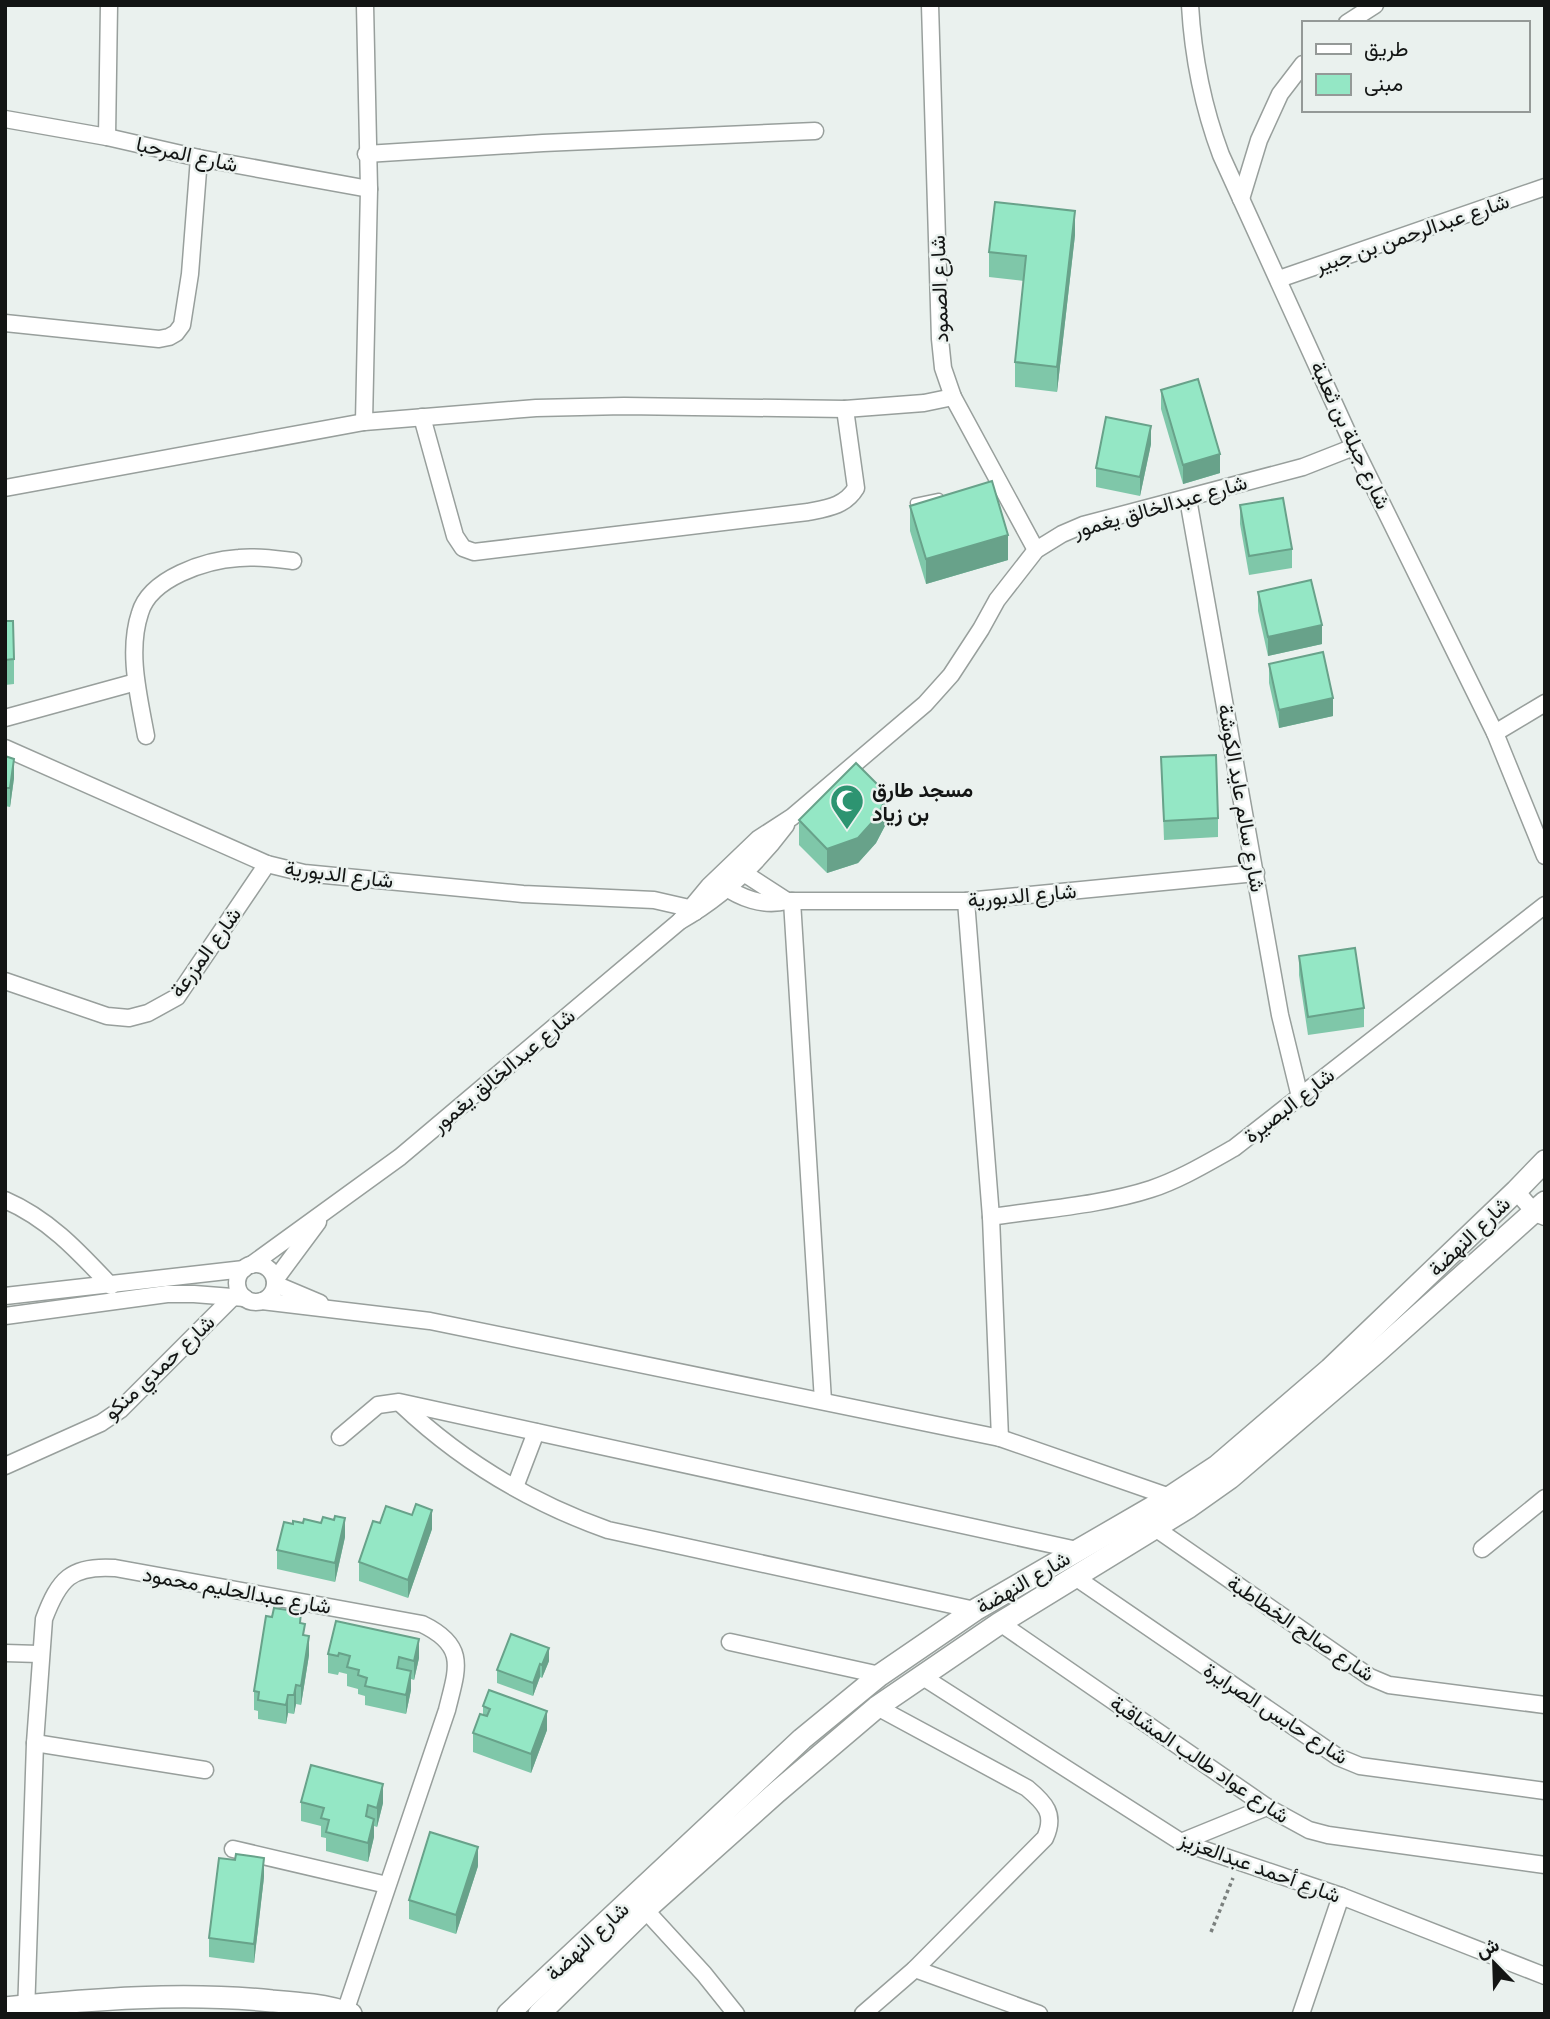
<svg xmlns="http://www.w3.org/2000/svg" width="1550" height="2019" viewBox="0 0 1550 2019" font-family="'Archivo Narrow',Vazirmatn,sans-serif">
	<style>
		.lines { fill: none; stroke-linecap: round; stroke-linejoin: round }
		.service-casing { stroke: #989f9c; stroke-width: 11 }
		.minor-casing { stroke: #989f9c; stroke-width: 19 }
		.tertiary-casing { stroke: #989f9c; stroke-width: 24 }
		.path { stroke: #7b807e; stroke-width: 3.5; stroke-dasharray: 3.5 3.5; stroke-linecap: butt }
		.service { stroke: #fff; stroke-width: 8 }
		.minor { stroke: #fff; stroke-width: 16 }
		.tertiary { stroke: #fff; stroke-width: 21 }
		.wall { fill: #7fc7a9 }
		.shaded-wall { fill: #68a28a }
		.building { fill: #94e7c5; stroke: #68a28a; stroke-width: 2 }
		.labels { text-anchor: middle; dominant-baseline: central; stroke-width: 5; stroke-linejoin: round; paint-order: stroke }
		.street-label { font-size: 21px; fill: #131514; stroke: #eaf1ee }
		.poi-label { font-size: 21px; font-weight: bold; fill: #131514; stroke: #eaf1ee; text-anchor: start }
	</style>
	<rect width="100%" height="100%" fill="#eaf1ee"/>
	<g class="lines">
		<g class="service-casing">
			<path id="service" d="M915,503L939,498"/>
		</g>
		<g class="minor-casing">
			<g id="minor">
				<path d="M930,5L940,339L943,368L953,397L1036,550"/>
				<path d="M1190,5C1193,57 1203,107 1221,155L1354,447L1495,733L1545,856"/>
				<path d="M1347,23L1375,5"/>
				<path d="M5,119L107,137L199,158L369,189"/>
				<path d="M107,137L109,5"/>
				<path d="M366,154L543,143L815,131"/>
				<path d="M1241,199L1259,140L1280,94L1303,64"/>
				<path d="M1279,279L1545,187"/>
				<path d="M5,323L159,339L169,337L176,333L182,325L190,274L199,158"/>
				<path d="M422,417L455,536L463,548L474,552L808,512C828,508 845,506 856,488L845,409"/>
				<path d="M364,422L369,189L365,5"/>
				<path d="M5,488L364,422L536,408L624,406L845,409L924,403L953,397"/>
				<path d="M1188,499L1280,1015L1300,1097"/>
				<path d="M5,718L136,682"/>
				<path d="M1495,733L1545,703"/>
				<path d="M146,736C139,697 127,652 140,613C150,578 206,560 239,558C257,556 276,559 293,561"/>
				<path d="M5,748L267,864L304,873L523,894L654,900L689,908L695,912"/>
				<path d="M736,868L787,901"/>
				<path d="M720,884C741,898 762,907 787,901H966L1256,873"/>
				<path d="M792,901L823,1401"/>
				<path d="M966,901L991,1217L1000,1438"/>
				<path d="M680,921L709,886L758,839L792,817L925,704L951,675L981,629L997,600L1036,550L1062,534L1083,525L1303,467L1354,447"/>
				<path d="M5,981L107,1016L129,1018L148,1013L177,997L267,864"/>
				<path d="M1516,1191L1535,1213L1545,1217"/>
				<path d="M5,1200C49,1219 79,1252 111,1286"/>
				<path d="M991,1217C1043,1209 1102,1205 1151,1189C1181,1179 1207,1163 1234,1148L1545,905"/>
				<circle cx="256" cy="1283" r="19"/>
				<path d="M251,1265L400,1157L680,921C722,897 757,864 786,825"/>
				<path d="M275,1280L318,1222"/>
				<path d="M275,1284L320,1303"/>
				<path d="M5,1296L244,1269"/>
				<path d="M262,1301L430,1321L1000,1438L1170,1497"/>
				<path d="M5,1316L167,1294H194L245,1298"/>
				<path d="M401,1404C460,1460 532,1503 608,1530L975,1610"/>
				<path d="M340,1437L378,1405L399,1402L1077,1550"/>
				<path d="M5,1466L101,1423L120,1410L233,1297"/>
				<path d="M515,1487L536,1432"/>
				<path d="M1155,1528L1370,1677L1389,1685L1545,1705"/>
				<path d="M1482,1549L1545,1498"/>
				<path d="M1075,1577L1338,1757L1360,1766L1545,1791"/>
				<path d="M1000,1623L1267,1807L1309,1830L1328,1835L1545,1865"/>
				<path d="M730,1642L880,1675"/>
				<path d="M5,1653L39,1654"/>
				<path d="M923,1677L1181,1842L1341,1896L1545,1976"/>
				<path d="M35,1743L205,1770"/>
				<path d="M1181,1842L1267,1807"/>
				<path d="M233,1849L387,1885"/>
				<path d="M638,1902L704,1974L736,2014"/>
				<path d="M915,1969L1039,2014"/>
				<path d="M26,2014L35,1743L44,1619C59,1579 71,1565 115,1568L422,1624C468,1646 457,1669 447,1710L345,2012"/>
				<path d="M863,2014L915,1969L1045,1838C1056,1814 1045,1803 1027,1788L877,1707"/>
				<path d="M1301,2014L1341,1896"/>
			</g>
		</g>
		<g class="tertiary-casing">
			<g id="tertiary">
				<path d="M5,2008C94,1999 183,1992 272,2001C298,2003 326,2005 351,2014"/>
				<path d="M508,2014L802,1739L880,1675L975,1610L1170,1497L1217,1466L1330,1369L1516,1191L1545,1161"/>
				<path d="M539,2014L645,1910L777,1792L877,1707L1000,1623L1189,1507L1230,1478L1376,1353L1545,1202"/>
			</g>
		</g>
		<path class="path" d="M1211,1932L1233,1878"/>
		<use href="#service" class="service"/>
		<use href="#minor" class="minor"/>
		<use href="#tertiary" class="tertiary"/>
	</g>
	<g class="wall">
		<path d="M1075,235L1057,392L1015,387V362L1024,281L989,277V252Z"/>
		<path d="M1161,390L1220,473L1183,484L1161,409Z"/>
		<path d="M1151,444L1140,496L1096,487V468Z"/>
		<path d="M1240,505L1292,549V568L1249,575L1240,524Z"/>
		<path d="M910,506L1008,560L926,584L910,531Z"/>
		<path d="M1258,592L1322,644L1268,656L1258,611Z"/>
		<path d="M5,621L14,659V684L5,685Z"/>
		<path d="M1269,664L1333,716L1279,728L1269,683Z"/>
		<path d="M5,756L14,778L10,807L5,806Z"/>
		<path d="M1161,757L1218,818V837L1164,840Z"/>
		<path d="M799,820H888L876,843L858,863L827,873L799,845Z"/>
		<path d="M1299,956L1364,1008V1027L1308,1035L1299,975Z"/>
		<path d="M334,1520L345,1537L335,1582L277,1569V1550L293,1524L303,1523H321Z"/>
		<path d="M380,1523L432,1529L408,1598L359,1581V1562Z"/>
		<path d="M272,1617L301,1624L309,1655L301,1705L296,1704L294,1714L288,1713L286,1724L258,1719V1711L254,1710V1691Z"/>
		<path d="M336,1621L419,1658L414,1680L411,1679V1690L406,1714L365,1705V1696L358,1694V1689L347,1686V1674L339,1672L338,1675L328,1673V1654Z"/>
		<path d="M549,1661L542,1678L540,1677L533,1696L497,1683V1670Z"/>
		<path d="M483,1706L547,1730L531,1773L473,1752V1733L483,1715Z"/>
		<path d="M301,1802L383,1803L377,1827L374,1826V1837L368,1862L326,1851V1838L321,1837V1826L301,1821Z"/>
		<path d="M478,1866L456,1934L409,1919V1900Z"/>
		<path d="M264,1877L254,1963L209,1957V1938Z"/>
	</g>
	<g class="shaded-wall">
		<path d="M1075,211V235L1057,392V367Z"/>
		<path d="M1151,426V444L1140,496V477Z"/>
		<path d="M1220,454V473L1183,484V465Z"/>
		<path d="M1008,535V560L926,584V559Z"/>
		<path d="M1322,625V644L1268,656V637Z"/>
		<path d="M1333,698V716L1279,728V710Z"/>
		<path d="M14,759V778L10,807V788Z"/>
		<path d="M888,795V820L876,843L858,863L827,873V849Z"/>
		<path d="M432,1510V1529L408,1598V1580Z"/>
		<path d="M345,1518V1537L335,1582V1563Z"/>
		<path d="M309,1636V1655L301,1705V1686Z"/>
		<path d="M419,1639V1658L414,1680V1661Z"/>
		<path d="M549,1648V1661L542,1678V1665Z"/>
		<path d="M540,1664V1677L533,1696V1683Z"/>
		<path d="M411,1671V1690L406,1714V1695Z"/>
		<path d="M296,1685V1704L294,1714V1695Z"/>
		<path d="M288,1695V1713L286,1724V1705Z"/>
		<path d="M547,1711V1730L531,1773V1754Z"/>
		<path d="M383,1784V1803L377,1827V1808Z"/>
		<path d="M374,1819V1837L368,1862V1843Z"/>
		<path d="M478,1847V1866L456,1934V1915Z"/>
		<path d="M264,1858V1877L254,1963V1944Z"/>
	</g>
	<g class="building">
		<path d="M995,202L1075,211L1057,367L1015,362L1026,256L989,252Z"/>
		<path d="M1198,379L1220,454L1183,465L1161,390Z"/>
		<path d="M1106,417L1151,426L1140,477L1096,468Z"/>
		<path d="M992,481L1008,535L926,559L910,506Z"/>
		<path d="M1283,498L1292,549L1249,556L1240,505Z"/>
		<path d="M1311,580L1322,625L1268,637L1258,592Z"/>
		<path d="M5,621H13L14,659L5,660Z"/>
		<path d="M1323,652L1333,698L1279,710L1269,664Z"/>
		<path d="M1216,755L1218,818L1164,821L1161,757Z"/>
		<path d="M5,756L14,759L10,788H5Z"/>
		<path d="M856,763L888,795L876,818L858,838L827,849L799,820Z"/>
		<path d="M1355,948L1364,1008L1308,1017L1299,956Z"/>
		<path d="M416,1504L432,1510L408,1580L359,1562L373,1521L380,1523L386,1506L412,1515Z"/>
		<path d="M335,1516L345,1518L335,1563L277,1550L284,1522L293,1524V1521L303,1523L304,1519L321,1523L323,1517L334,1520Z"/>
		<path d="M274,1608L301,1612L300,1623L305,1624L303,1635L309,1636L301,1686L296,1685L294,1695H288L286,1705L258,1700L259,1692L254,1691L266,1616L272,1617Z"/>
		<path d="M336,1621L419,1639L414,1661L399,1657L397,1668L411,1671L406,1695L365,1686L367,1678L358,1675L359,1670L347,1667L350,1656L339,1653L338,1656L328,1654Z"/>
		<path d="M511,1634L549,1648L542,1665L540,1664L533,1683L497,1670Z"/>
		<path d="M489,1690L547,1711L531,1754L473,1733L480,1714L487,1716L490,1709L483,1706Z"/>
		<path d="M311,1765L383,1784L377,1808L368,1805L366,1816L374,1819L368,1843L326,1832L329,1820L321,1818L324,1808L301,1802Z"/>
		<path d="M430,1832L478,1847L456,1915L409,1900Z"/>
		<path d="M236,1854L264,1858L254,1944L209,1938L219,1858L235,1860Z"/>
	</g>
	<defs>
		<g id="mosque-pin" transform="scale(1.75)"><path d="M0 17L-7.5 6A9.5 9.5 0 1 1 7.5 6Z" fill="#2d9471" stroke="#eaf1ee"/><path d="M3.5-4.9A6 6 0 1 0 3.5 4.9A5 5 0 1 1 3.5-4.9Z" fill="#fff"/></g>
	</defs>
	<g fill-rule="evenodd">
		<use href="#mosque-pin" x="847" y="801"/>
	</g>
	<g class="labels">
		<g class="street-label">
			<text transform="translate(187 154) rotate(12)">شارع المرحبا</text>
			<text transform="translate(1412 233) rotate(-19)">شارع عبدالرحمن بن جبير</text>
			<text transform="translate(939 289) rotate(-92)">شارع الصمود</text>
			<text transform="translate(1351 435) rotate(65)">شارع جبلة بن ثعلبة</text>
			<text transform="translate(1160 506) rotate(-16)">شارع عبدالخالق يغمور</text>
			<text transform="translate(1242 798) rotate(80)">شارع سالم عايد الكوشة</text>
			<text transform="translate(339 874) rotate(7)">شارع الدبورية</text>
			<text transform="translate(1022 895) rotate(-5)">شارع الدبورية</text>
			<text transform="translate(205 952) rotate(-54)">شارع المزرعة</text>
			<text transform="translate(503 1070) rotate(-40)">شارع عبدالخالق يغمور</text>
			<text transform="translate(1289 1105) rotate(-38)">شارع البصيرة</text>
			<text transform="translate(1469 1236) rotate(-44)">شارع النهضة</text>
			<text transform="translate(159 1367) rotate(-43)">شارع حمدي منكو</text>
			<text transform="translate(1023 1582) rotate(-30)">شارع النهضة</text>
			<text transform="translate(237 1590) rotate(10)">شارع عبدالحليم محمود</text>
			<text transform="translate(1301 1628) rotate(34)">شارع صالح الخطاطبة</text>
			<text transform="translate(1276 1713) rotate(33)">شارع حابس الصرايرة</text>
			<text transform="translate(1200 1759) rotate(34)">شارع عواد طالب المشاقبة</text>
			<text transform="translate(1260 1867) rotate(20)">شارع أحمد عبدالعزيز</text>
			<text transform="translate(587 1941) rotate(-43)">شارع النهضة</text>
		</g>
		<g class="poi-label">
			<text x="872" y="789">مسجد طارق<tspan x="872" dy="24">بن زياد</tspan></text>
		</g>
	</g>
	<rect width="1550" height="2019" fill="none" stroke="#131514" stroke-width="14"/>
	<rect x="1302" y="21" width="228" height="91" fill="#eaf1ee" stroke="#949997" stroke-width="2"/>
	<rect x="1316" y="44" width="35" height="10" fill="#ffffff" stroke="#949997" stroke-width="2"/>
	<text x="1364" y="56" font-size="21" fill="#131514">طريق</text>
	<rect x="1316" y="74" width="35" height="21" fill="#94e7c5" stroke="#949997" stroke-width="2"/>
	<text x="1364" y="91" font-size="21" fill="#131514">مبنى</text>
	<g transform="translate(1494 1963) rotate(337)" stroke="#eaf1ee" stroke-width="5" paint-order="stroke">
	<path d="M0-5L12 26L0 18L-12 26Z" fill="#131514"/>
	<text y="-10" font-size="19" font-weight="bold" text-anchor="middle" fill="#131514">ش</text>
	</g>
</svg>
